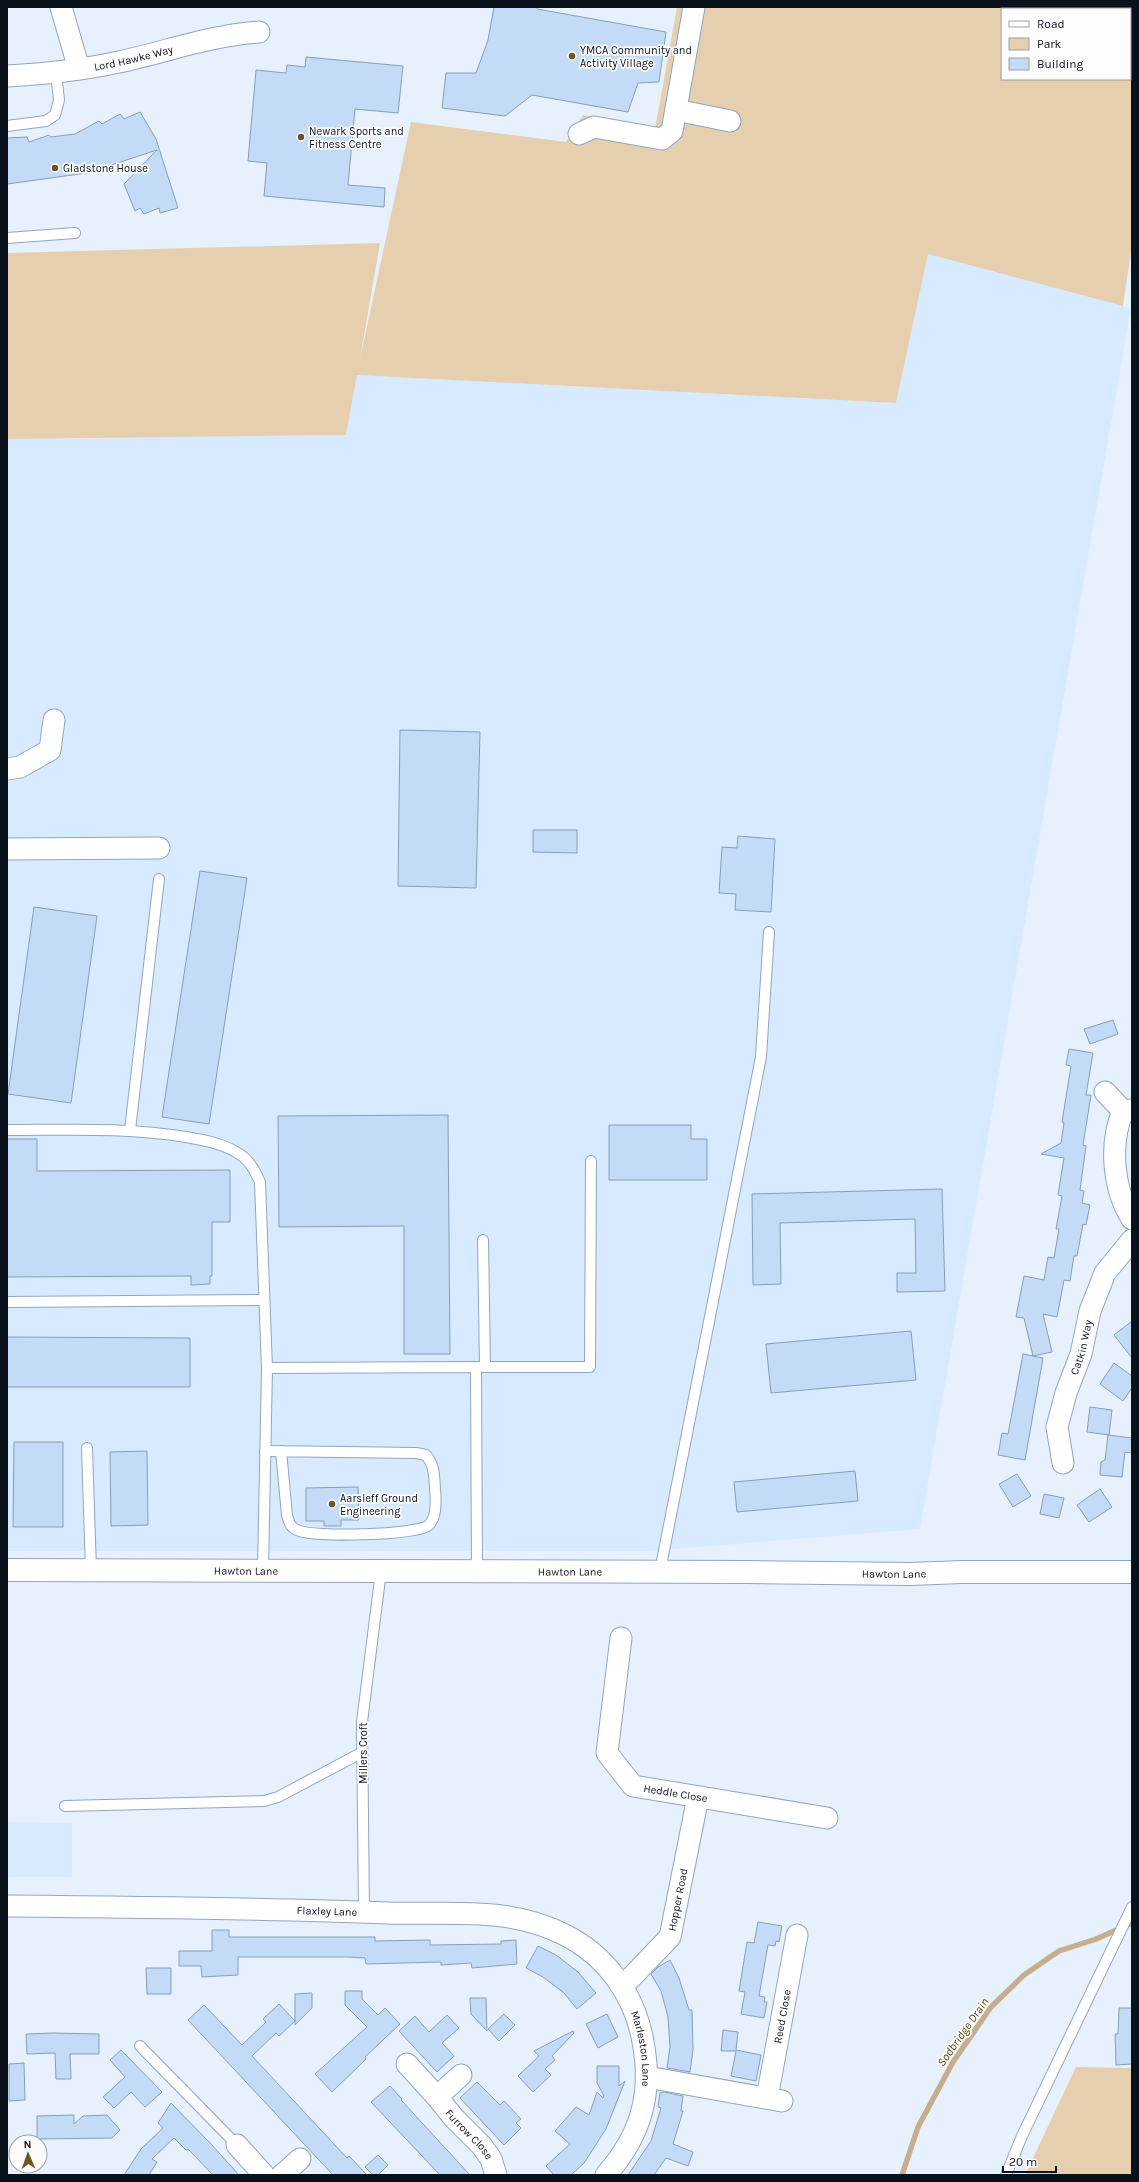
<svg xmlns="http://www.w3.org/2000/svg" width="1139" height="2182" viewBox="0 0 1139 2182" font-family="Karla,sans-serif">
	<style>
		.built { fill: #d8eaff }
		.green { fill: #e5cfae; fill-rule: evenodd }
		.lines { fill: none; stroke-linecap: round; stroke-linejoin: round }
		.stream { stroke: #c4ae8c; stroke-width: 5.5 }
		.building { fill: #c3dbf7; stroke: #869eb8 }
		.service-casing { stroke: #8fa6c1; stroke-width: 12 }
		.minor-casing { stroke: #8fa6c1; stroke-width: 23 }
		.tertiary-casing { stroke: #8fa6c1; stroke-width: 24 }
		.service { stroke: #fff; stroke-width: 10 }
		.minor { stroke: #fff; stroke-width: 21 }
		.tertiary { stroke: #fff; stroke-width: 22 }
		.poi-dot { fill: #6f5426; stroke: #fdfdfd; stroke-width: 1.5 }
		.labels { text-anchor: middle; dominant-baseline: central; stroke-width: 3.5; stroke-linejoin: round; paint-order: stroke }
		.poi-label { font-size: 11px; fill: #09111b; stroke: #fdfdfd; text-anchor: start }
		.street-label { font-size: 11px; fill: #09111b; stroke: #fdfdfd }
		.water-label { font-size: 12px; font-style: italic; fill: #644507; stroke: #fdfdfd }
	</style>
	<rect width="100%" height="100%" fill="#e7f1fd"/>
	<g class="built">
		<path d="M928,254L1131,308L920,1529L650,1551H7V439L346,435L357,375L896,403Z"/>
		<path d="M7,1822L72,1823V1877H7Z"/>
	</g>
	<g class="green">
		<path d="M677,7H1132V245L1123,306L928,254L896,403L357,375L346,435L7,439V253L380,243L360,359L411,122L566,142L583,115L655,129ZM1002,9H1130V79H1002Z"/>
		<path d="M1076,2067L1132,2068V2175H1025Z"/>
	</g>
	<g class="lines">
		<path class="stream" d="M902,2175L918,2127L953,2062L991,2007L1024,1975L1059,1951L1096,1939L1132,1923"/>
	</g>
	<g class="building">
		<path d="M494,7H537V9L666,32L659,82L638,83L628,112L532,95L505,116L442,108L446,73H476L488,40Z"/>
		<path d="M306,57L403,66L398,113L355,109L348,185L385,188L384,207L264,196L267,163L248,161L256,70L286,73L287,65L305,67Z"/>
		<path d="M140,112L156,139L178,208L160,213L159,208L144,214L140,208L135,211L124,184L157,150L87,173L7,184V138L27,137L29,142L49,135L51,137L75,134L99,121L102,124L120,114L124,119Z"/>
		<path d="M400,730L480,732L476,888L398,886Z"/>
		<path d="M533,830H577V853L533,852Z"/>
		<path d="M738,836L775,839L771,912L735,910L736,894L719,893L722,847L737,848Z"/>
		<path d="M200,871L247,878L209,1124L162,1117Z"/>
		<path d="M34,907L97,916L71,1103L8,1094Z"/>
		<path d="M1113,1020L1118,1034L1090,1044L1084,1029Z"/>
		<path d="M1069,1049L1093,1053L1086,1095H1091L1083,1145L1086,1146L1080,1190L1084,1191L1082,1203L1090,1205L1086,1225L1083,1224L1077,1256H1074L1070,1281L1064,1280L1057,1317L1043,1314L1052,1352L1033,1356L1043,1358L1025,1460L998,1455L1002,1433L1008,1434L1023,1354L1033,1356L1024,1318L1016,1317L1024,1276L1044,1280L1048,1257L1054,1258L1059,1229H1056L1062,1196L1058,1195L1064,1158L1041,1154L1061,1143L1064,1123L1062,1122L1071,1066L1066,1065Z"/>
		<path d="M448,1115L450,1354H404V1226L279,1227L278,1116Z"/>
		<path d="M609,1125H691V1139H707V1180H609Z"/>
		<path d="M7,1139H37V1171L230,1170V1222H212V1276H210V1284L191,1285V1276L7,1277Z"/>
		<path d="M942,1189L945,1291L897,1292V1273H916L915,1219L780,1223L781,1284L753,1285L752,1194Z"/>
		<path d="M1132,1321V1358L1114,1335Z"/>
		<path d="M911,1331L916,1380L771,1393L766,1344Z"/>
		<path d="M7,1337L190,1338V1387H7Z"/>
		<path d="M1114,1363L1132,1376V1388L1123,1401L1100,1384Z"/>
		<path d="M1090,1407L1112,1410L1109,1435L1087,1432Z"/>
		<path d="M1108,1435L1132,1438V1453L1125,1452L1122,1477L1100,1475L1101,1462L1105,1460Z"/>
		<path d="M14,1442H63V1527H13Z"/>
		<path d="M147,1451L148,1525L111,1526L110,1452Z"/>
		<path d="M855,1471L858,1501L737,1512L734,1482Z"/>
		<path d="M1017,1474L1031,1496L1013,1507L999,1484Z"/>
		<path d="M358,1487L359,1520H341V1526H324V1521H306V1488Z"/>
		<path d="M1100,1489L1112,1507L1089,1522L1077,1505Z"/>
		<path d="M1044,1494L1064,1498L1059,1518L1040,1514Z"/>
		<path d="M758,1922L782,1926L779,1942L776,1941L775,1946L768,1945L759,1996L765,1997L764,2002H767L764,2018L741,2014L745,1992L739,1991L747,1942L754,1943Z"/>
		<path d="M212,1930H229V1937H375V1941L430,1940V1945L501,1944V1941L516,1940L517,1964L472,1968L471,1963L441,1965V1962L366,1964L365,1958L348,1957H238V1975L202,1977L201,1966H179V1951H212Z"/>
		<path d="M538,1946L556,1955L578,1972L596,1993L577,2009L564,1993L543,1977L526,1968Z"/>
		<path d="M670,1960L679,1978L689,2010H692L693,2049L690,2072L667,2068L670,2047L668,2017L661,1991L651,1974L658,1967Z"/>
		<path d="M146,1968H171V1994H147Z"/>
		<path d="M345,1991H362V1999L378,2015L385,2008L400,2024L365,2057L366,2059L332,2092L315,2074L367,2027L345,2005Z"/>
		<path d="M312,1993V2008L295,2025V1994Z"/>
		<path d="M470,1998H486L487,2031L471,2014Z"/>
		<path d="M279,2004L295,2021L279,2036L276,2033L252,2056L347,2158L349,2156L367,2175H333L188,2020L204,2005L242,2045L266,2022L263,2019Z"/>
		<path d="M1119,2008H1132V2064L1116,2065L1115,2034H1118Z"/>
		<path d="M504,2014L515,2025L499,2041L488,2029Z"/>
		<path d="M607,2014L618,2037L598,2048L586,2024Z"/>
		<path d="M447,2015L459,2028L442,2043L454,2056L437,2072L399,2031L415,2016L429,2032Z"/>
		<path d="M723,2030L738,2032L736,2050L761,2055L756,2081L731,2076L736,2051H721Z"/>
		<path d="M573,2031L574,2033L552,2056L555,2060L545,2069L551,2075L533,2092L518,2076L539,2056L534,2051Z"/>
		<path d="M53,2033L99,2034V2054H70L71,2079H56L55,2053L27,2054L26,2034Z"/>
		<path d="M121,2050L162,2092L145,2107L131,2092L114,2108L103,2097L125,2077L110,2060Z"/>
		<path d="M24,2063L25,2100L9,2101V2064Z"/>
		<path d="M597,2066H619V2086L625,2081L606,2129L584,2163L571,2175H554L546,2166L570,2144L555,2131L576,2107L589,2115L597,2092L603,2098L604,2096L597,2083Z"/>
		<path d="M477,2082L500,2105L504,2101L521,2119L516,2123L521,2128L504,2145L460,2098Z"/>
		<path d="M390,2086L402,2099L401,2100L470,2175H440L371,2102Z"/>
		<path d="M664,2092L683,2096L681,2111H683L673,2144L693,2152L688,2166L666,2158L654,2175H628L651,2141L661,2108L658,2107L660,2093Z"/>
		<path d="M171,2103L211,2144L239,2175H213L188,2149L186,2150L174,2138L152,2159L157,2162L149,2175H124L141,2149L163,2128L158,2123Z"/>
		<path d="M74,2115V2124L83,2116L107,2115L120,2130L112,2138L37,2139V2116Z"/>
		<path d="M378,2155L388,2165L378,2175H373L365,2167Z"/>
	</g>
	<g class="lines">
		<g class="service-casing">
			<g id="service">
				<path d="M7,126L46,121L55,115L59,100L56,73"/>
				<path d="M7,238L75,233"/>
				<path d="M7,1130C67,1130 127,1127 186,1137C203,1140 221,1143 236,1152C249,1159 254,1169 260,1182L267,1368L263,1570"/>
				<path d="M130,1130L159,879"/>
				<path d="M483,1240L485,1367"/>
				<path d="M7,1302L264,1300"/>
				<path d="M476,1367H590L591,1161"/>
				<path d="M267,1368L476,1367L477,1571"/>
				<path d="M87,1448L91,1570"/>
				<path d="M265,1451L416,1453L426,1455C435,1466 434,1476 435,1489C436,1499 437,1517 429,1525C418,1535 312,1538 297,1530C290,1527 289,1522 287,1515L281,1451"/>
				<path d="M660,1571L761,1057L769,932"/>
				<path d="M65,1806L264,1801L278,1797L361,1753"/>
				<path d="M364,1912L362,1722L381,1571"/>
				<path d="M140,2046L237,2145"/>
				<path d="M1006,2175L1022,2136L1132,1907"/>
			</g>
		</g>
		<g class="minor-casing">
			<g id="minor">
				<path d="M61,7L79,69"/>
				<path id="s1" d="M7,76C45,74 82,70 119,62C165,52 212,35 259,32"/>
				<path d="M676,110L730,121"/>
				<path d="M579,134L594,127L662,139L672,131L694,7"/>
				<path d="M7,769L20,767L50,750L54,720"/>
				<path d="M7,849L159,848"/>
				<path d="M1105,1092L1123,1111L1132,1110"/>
				<path d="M1123,1111C1109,1144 1113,1189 1132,1219"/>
				<path id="s2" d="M1063,1463L1057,1427L1066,1393L1081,1354L1090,1311L1105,1273L1132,1240"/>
				<path id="s3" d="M621,1638L607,1753L633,1786L827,1818"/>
				<path id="s4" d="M7,1906C134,1907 261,1908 388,1913C448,1915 508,1906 563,1934C606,1955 635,1995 643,2042C653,2094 641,2135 606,2175"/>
				<path id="s5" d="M623,1986L670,1937L698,1797"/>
				<path id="s6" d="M407,2064L437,2097L454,2118L482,2146L491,2159L496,2175"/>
				<path d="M647,2077L782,2101"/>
				<path d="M437,2097L461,2075"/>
				<path id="s7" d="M767,2098L797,1935"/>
				<path d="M237,2145L264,2175"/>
				<path d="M282,2175L300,2159"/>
			</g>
		</g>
		<g class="tertiary-casing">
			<g id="tertiary">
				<path id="s8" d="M7,1570L746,1572L910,1574L962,1572H1132"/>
			</g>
		</g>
		<use href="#service" class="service"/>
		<use href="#minor" class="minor"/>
		<use href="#tertiary" class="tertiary"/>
	</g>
	<g class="poi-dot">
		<circle cx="572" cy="56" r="4"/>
		<circle cx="301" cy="137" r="4"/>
		<circle cx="55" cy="168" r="4"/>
		<circle cx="332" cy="1504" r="4"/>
	</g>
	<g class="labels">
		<g class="poi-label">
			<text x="580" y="50">YMCA Community and<tspan x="580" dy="13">Activity Village</tspan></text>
			<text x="309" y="131">Newark Sports and<tspan x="309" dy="13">Fitness Centre</tspan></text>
			<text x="63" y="168">Gladstone House</text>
			<text x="340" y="1498">Aarsleff Ground<tspan x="340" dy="13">Engineering</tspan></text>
		</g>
		<g class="street-label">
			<text stroke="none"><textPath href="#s1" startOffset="128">Lord Hawke Way</textPath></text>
			<text stroke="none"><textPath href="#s2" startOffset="120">Catkin Way</textPath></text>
			<text stroke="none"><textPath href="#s8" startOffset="239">Hawton Lane</textPath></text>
			<text stroke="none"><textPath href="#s8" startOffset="563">Hawton Lane</textPath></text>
			<text stroke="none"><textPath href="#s8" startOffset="887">Hawton Lane</textPath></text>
			<text transform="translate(363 1753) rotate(-90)">Millers Croft</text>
			<text stroke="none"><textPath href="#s3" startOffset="201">Heddle Close</textPath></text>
			<text stroke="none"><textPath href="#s5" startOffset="106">Hopper Road</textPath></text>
			<text stroke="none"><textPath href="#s4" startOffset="320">Flaxley Lane</textPath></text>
			<text stroke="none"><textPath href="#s7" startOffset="83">Reed Close</textPath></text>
			<text stroke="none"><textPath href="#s4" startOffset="705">Marleston Lane</textPath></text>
			<text stroke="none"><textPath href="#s6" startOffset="94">Furrow Close</textPath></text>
		</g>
		<g class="water-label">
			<text transform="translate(963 2032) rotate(-55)">Sodbridge Drain</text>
		</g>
	</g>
	<rect width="1139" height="2182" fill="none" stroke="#09111b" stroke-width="16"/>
	<rect x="1001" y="8" width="130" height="72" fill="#fdfdfd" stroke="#9b9fa3"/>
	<rect x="1009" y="21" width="20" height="6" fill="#ffffff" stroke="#9b9fa3"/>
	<text x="1037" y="28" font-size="12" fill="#09111b">Road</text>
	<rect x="1009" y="38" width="20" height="12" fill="#e5cfae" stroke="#9b9fa3"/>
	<text x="1037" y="48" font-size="12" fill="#09111b">Park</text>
	<rect x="1009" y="58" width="20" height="12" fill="#c3dbf7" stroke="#9b9fa3"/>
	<text x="1037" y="68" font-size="12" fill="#09111b">Building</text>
	<g transform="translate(28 2154) rotate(358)"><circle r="19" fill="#fdfdfd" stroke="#9b9fa3"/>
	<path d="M0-3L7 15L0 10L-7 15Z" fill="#6f5426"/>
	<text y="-6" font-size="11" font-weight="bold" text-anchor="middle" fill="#09111b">N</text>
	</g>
	<path d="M1003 2166v6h53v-6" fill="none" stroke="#09111b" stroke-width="2"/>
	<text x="1009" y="2166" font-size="12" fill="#09111b" stroke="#fdfdfd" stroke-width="3" paint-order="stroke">20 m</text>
</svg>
